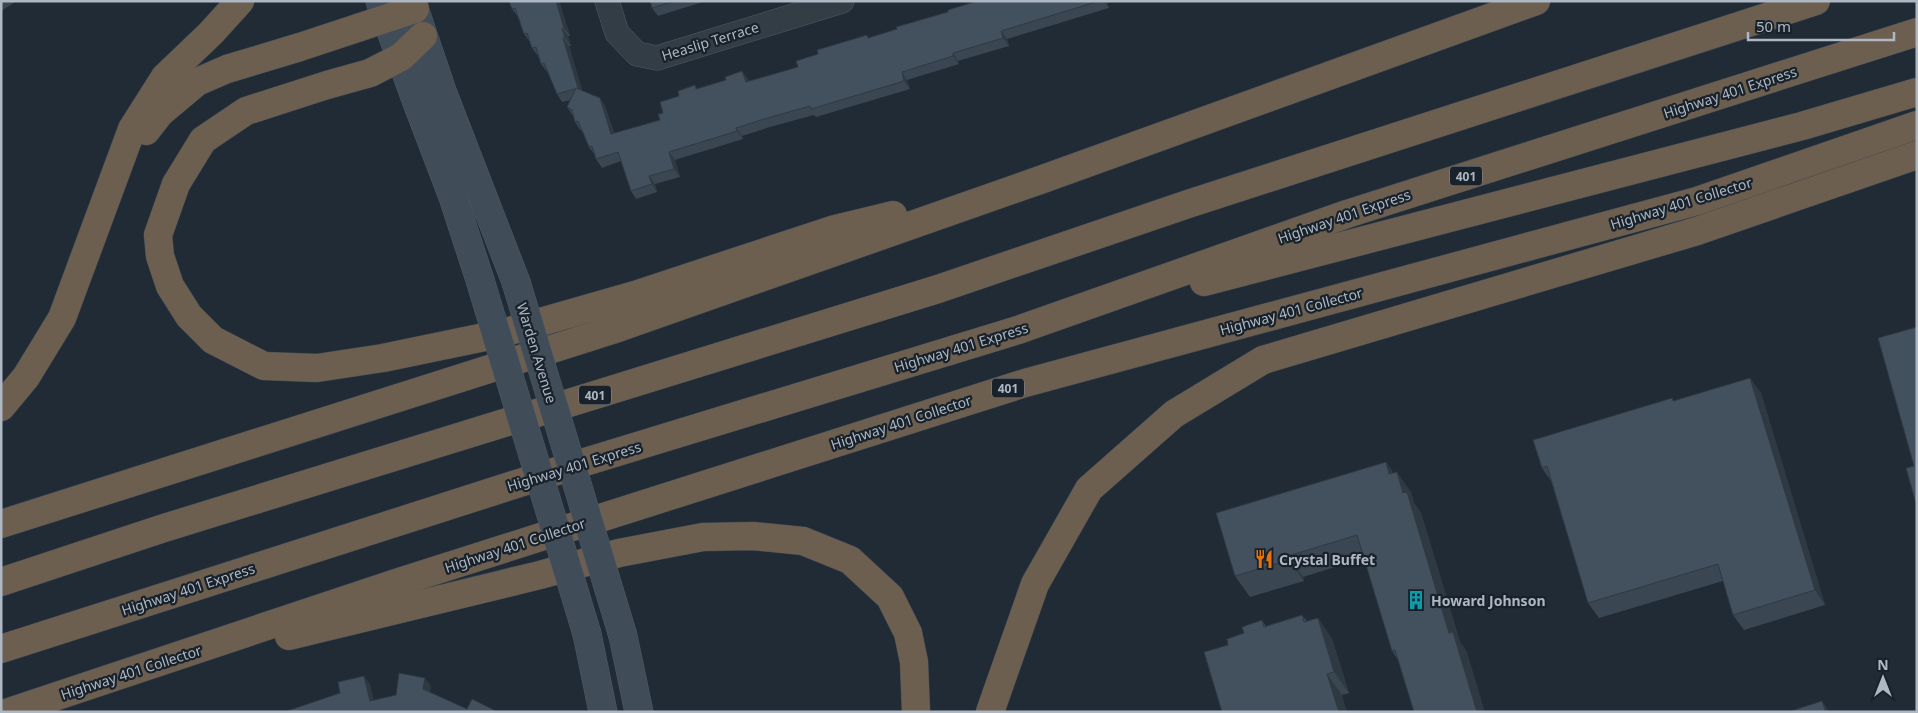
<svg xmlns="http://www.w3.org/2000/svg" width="1918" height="713" viewBox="0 0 1918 713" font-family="'Noto Sans',sans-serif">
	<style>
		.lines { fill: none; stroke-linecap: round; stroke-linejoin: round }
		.minor-casing { stroke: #505b65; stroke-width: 25 }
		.secondary-casing { stroke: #505b65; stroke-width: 29 }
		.motorway-casing { stroke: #3e4851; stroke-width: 29 }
		.minor { stroke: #333d46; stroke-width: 24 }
		.secondary { stroke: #414c59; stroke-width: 28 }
		.motorway { stroke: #6c5f50; stroke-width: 28 }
		.secondary-bridge-casing { stroke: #505b65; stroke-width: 29; stroke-linecap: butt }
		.secondary-bridge { stroke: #414c59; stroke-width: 28 }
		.wall { fill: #3a4651 }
		.shaded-wall { fill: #2f3942 }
		.building { fill: #43515e; stroke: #2f3942 }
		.labels { text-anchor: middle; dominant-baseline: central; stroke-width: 4.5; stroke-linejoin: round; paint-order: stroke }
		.shield { fill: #19222b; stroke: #818b96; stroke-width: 1 }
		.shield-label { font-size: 12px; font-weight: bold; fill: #adb8c4 }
		.street-label { font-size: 14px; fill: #adb8c4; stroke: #19222b }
		.poi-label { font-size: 14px; font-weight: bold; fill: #adb8c4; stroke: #19222b; text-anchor: start }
	</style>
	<rect width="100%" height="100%" fill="#202b36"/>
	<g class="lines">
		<g class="minor-casing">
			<path id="minor" d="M607,1L617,33L637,54L657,58L842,1"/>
		</g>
		<g class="secondary-casing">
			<g id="secondary">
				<path d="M380,1L416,100L453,197L480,280"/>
				<path d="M416,14L442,91L516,282"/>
				<path d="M587,634L603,712"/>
				<path d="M623,636L639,712"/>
			</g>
		</g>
		<g class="motorway-casing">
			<g id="motorway">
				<path d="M423,36L401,57L370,73L327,85L246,111L203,140L176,184L158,235L160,256L170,286L189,316L213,340L264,366L317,368L383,358L499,334L635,295L835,229L893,215"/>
				<path d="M146,131L160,113L197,82L227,69L300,47L415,9"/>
				<path d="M1204,282L1802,126L1917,92"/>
				<path d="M1,407L26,377L62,318L132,129L165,77L211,33L240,1"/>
				<path d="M1,524L612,330L1043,179L1536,1"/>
				<path d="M1,582L161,529L938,289L1188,204L1816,1"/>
				<path d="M289,636L540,575L619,553L703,537L753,536L803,541L850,560L890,597L908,633L914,662L916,712"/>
				<path d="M1,649L585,462L1018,330L1347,214L1917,32"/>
				<path d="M9,712L396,583L1025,383L1697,201L1917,125"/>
				<path d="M990,712L1035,584L1089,489L1174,414L1263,360L1697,231L1917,155"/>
			</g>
		</g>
		<use href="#minor" class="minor"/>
		<use href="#secondary" class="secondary"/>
		<use href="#motorway" class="motorway"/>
		<g class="secondary-bridge-casing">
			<g id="secondary-bridge">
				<path d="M480,280L587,634"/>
				<path d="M516,282L623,636"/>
			</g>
		</g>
		<use href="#secondary-bridge" class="secondary-bridge"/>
	</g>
	<g class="wall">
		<path d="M1,1H17L1,11Z"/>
		<path d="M509,1H559L570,36H568L571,46H569L582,91L600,98L605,106L614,133L660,120L663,113L679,96L695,85L697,89L726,80L742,71L749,81L798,67L818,54L867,35L869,38L897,29L977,1H1113L1107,3L1109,8L1007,39L1009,46L958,61L959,64L907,80L910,89L816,117L814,115L770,127L742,136L743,139L675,160L680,177L655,184L657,192L636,199L631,191L621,161L602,168L596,159L595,155L589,147L582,130L581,131L575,122L573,116L567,107L571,100L562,102L557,94L548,72H547L541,64L538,56L532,48L530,42L524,34L518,17L512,9Z"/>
		<path d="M650,1H706L658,16L652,8Z"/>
		<path d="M1750,378L1761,393L1825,605L1744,630L1733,615L1723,581L1599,618L1588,603L1551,481L1542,468L1672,398L1674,401Z"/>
		<path d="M1386,462L1393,473L1411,492L1414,503L1421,513L1460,642L1467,652L1398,660L1392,651L1364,558L1303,577L1304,581L1250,597L1235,576Z"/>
		<path d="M1302,615L1307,621L1318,618L1332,639L1349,693L1342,695L1228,645L1262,620L1266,626Z"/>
	</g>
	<g class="shaded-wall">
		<path d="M556,1H559L570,36L564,28Z"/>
		<path d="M1104,1H1106L1107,3L1109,8Z"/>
		<path d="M562,28L568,36L571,46L565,38Z"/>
		<path d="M1001,31L1007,39L1009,46L1003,38Z"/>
		<path d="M563,38L569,46L584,96L578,88Z"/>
		<path d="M953,53L958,61L959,64L953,56Z"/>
		<path d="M742,71L748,79L751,90L746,82Z"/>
		<path d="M902,72L907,80L910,89L904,81Z"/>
		<path d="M600,98L605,106L616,142L611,134Z"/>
		<path d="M736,128L742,136L743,139L737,131Z"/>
		<path d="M669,152L675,160L680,177L674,169Z"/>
		<path d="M649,176L655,184L657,192L652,184Z"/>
		<path d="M1750,378L1761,393L1825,605L1815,590Z"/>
		<path d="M1386,462L1400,482L1397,472L1411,492L1414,503L1421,513L1460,642L1467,652L1485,712H1477L1449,633L1389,474Z"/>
		<path d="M1288,556L1303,577L1304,581L1289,560Z"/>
		<path d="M1318,618L1332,639L1349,693L1334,672Z"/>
		<path d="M1327,674L1342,695L1347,712H1339Z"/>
		<path d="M364,676L370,684L376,709L370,701Z"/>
		<path d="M425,678L431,686L429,697L423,689Z"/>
		<path d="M1822,701L1830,712H1826Z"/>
	</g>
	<g class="building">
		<path d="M509,1H556L564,28H562L565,38H563L578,88L557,94L544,63L541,64L536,47L532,48L527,33L524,34L515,8L512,9Z"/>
		<path d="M650,1H674L652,8Z"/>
		<path d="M977,1H1099L1001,31L1003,38L953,53V56L902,72L904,81L811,109L810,106L764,119L736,128L737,131L669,152L674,169L649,176L652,184L631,191L618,152L596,159L592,146L589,147L578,121L575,122L572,110L567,107L576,88L600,98L611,134L660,120L658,114L663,113L660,102L679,96L678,91L695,85L696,89L726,80L725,77L742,71L746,82L798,67L796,61L818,54L817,50L867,35L868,38L897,29L896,27L948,12V10Z"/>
		<path d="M1917,327V507L1906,468L1914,466L1878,338Z"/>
		<path d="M1750,378L1815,590L1733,615L1718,564L1588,603L1547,466L1542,468L1533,440L1672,398L1673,401Z"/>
		<path d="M1386,462L1389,474L1397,472L1403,493L1407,492L1449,633L1453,632L1477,712H1414L1395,650L1392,651L1357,535L1288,556L1289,560L1235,576L1216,513Z"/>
		<path d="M1302,615L1304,622L1318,618L1334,672L1327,674L1339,712H1222L1204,652L1228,645L1227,639L1244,633L1242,627L1262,620L1264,627Z"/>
		<path d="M399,673L425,678L423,689L467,709L472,699L496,711L497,712H284L340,693L338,682L364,676L370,701L396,695Z"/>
		<path d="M1822,701L1826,712H1788Z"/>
	</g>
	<defs>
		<g id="restaurant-bare" transform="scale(1.5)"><path d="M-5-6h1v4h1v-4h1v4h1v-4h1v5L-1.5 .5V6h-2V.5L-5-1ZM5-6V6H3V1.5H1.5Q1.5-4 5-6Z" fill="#e8710a" stroke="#19222b" stroke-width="2.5" paint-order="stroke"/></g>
		<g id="building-bare" transform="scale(1.5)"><path d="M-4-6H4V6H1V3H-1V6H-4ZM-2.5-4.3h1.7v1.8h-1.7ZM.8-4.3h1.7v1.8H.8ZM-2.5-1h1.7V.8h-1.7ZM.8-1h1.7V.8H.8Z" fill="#0f9aa8" stroke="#19222b" stroke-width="2.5" paint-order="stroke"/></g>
	</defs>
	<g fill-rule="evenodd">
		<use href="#restaurant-bare" x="1264" y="559"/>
		<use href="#building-bare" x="1416" y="600"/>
	</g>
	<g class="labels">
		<g class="shield">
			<rect x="1450" y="166.5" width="32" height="19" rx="4"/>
			<rect x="992" y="378.5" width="32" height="19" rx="4"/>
			<rect x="579" y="385.5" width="32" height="19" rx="4"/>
		</g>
		<g class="shield-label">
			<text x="1466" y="176">401</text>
			<text x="1008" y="388">401</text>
			<text x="595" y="395">401</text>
		</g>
		<g class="street-label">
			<text transform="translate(710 41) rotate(-17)">Heaslip Terrace</text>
			<text transform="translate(1730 92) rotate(-18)">Highway 401 Express</text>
			<text transform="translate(1681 203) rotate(-17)">Highway 401 Collector</text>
			<text transform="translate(1344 216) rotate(-19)">Highway 401 Express</text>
			<text transform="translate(1291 311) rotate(-15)">Highway 401 Collector</text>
			<text transform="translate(961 347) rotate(-17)">Highway 401 Express</text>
			<text transform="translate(537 353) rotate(73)">Warden Avenue</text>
			<text transform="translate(901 422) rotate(-18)">Highway 401 Collector</text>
			<text transform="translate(574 466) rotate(-17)">Highway 401 Express</text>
			<text transform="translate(515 545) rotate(-18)">Highway 401 Collector</text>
			<text transform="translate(188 589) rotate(-18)">Highway 401 Express</text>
			<text transform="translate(131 672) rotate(-18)">Highway 401 Collector</text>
		</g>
		<g class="poi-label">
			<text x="1279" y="559">Crystal Buffet</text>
			<text x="1431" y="600">Howard Johnson</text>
		</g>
	</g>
	<rect width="1918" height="713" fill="none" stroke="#adb8c4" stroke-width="5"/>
	<g transform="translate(1883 678)" stroke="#19222b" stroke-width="4" paint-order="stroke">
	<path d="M0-4L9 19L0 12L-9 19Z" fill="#adb8c4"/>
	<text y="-8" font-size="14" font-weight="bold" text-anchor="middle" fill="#adb8c4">N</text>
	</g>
	<path d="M1748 32v8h146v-8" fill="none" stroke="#adb8c4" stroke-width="2.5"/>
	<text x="1756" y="32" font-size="15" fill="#adb8c4" stroke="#19222b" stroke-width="4" paint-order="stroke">50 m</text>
</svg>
